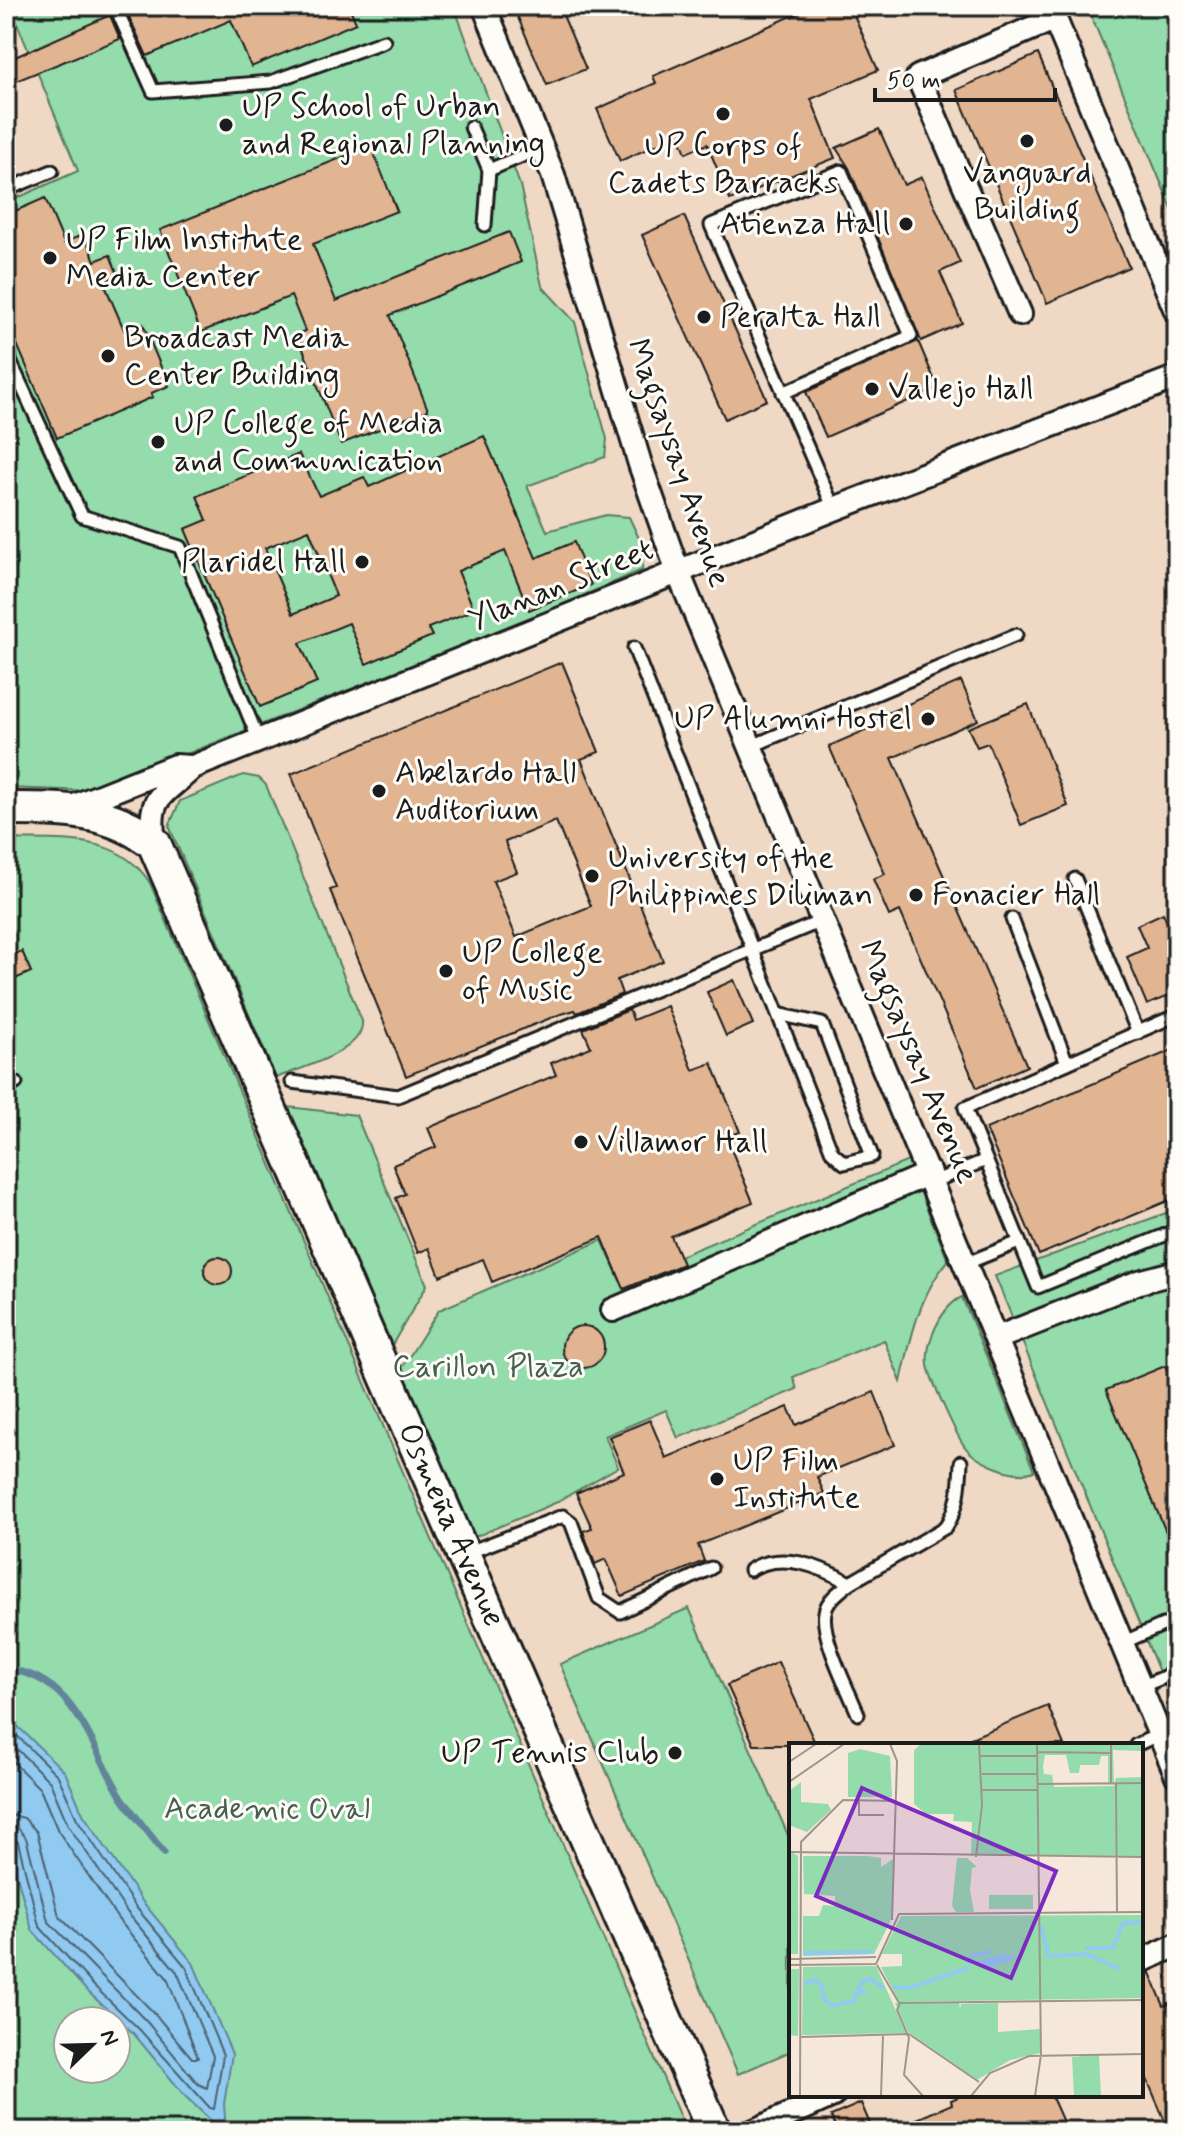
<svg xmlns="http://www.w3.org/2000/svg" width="1183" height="2137" viewBox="0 0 1183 2137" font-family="Mynerve,sans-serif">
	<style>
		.built { fill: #efd8c4; fill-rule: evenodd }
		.green { fill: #94dcab; stroke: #587c64; stroke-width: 2; fill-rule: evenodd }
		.water { fill: #91caf0; stroke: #62849b; stroke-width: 2 }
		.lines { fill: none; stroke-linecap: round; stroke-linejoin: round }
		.shore { stroke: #4b6271; stroke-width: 2 }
		.stream { stroke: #62849b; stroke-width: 7 }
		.building { fill: #e1b592; stroke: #1c1c1c; stroke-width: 2; fill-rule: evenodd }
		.lane-casing { stroke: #1c1c1c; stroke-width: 17 }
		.street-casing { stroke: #1c1c1c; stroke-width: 28 }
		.secondary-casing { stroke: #1c1c1c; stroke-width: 38 }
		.lane { stroke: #fdfcf7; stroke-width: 11 }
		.street { stroke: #fdfcf7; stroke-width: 22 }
		.secondary { stroke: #fdfcf7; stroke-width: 32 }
		.poi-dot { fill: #1c1c1c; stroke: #fdfcf7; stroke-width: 3 }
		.labels { text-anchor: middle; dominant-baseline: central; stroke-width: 6; stroke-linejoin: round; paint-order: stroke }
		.poi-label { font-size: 32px; fill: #1c1c1c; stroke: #fdfcf7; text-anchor: start }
		.street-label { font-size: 32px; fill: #1c1c1c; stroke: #fdfcf7 }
		.park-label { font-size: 32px; fill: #465f4e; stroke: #fdfcf7 }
		.inset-river { fill: none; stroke: #91caf0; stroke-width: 4 }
		.inset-road { fill: none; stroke: #9e968d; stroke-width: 2 }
		.view { fill: #7b2cbf; fill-opacity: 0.15; stroke: #7b2cbf; stroke-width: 4 }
		.inset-edge { fill: none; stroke: #1c1c1c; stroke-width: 4 }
	</style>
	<rect width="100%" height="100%" fill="#f5e7d9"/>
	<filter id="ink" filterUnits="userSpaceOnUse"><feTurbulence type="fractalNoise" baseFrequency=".0125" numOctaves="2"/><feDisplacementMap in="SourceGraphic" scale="16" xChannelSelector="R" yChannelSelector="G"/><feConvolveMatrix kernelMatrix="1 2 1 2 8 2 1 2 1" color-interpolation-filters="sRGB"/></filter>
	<g filter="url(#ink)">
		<path class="built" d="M6,6H1177V2131H6ZM791,1745H1141V2095H791ZM68,2021H116V2069H68Z"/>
		<g class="green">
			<path d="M10,6H454L520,185L542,286L575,322L607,439L605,457L527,486L547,531L606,515L629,517L644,549L642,570L550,610L93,791L6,788V203L78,171Z"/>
			<path d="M1087,6H1177V221Z"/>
			<path d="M243,775L259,778L266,785L362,1021C365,1052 300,1068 276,1078L169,826L180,801Z"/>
			<path d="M6,839C59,841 118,832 150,883L686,2131H6ZM68,2021H116V2069H68Z"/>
			<path d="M288,1107L356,1115L427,1285L389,1350Z"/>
			<path d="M908,1161L948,1261C919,1294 910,1341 901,1382L884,1340L793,1377L797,1389L678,1438L666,1410L605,1436L618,1467L555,1503L470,1539L400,1371L439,1310L602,1240L620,1281Z"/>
			<path d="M1177,1209V1715L995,1276Z"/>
			<path d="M962,1297L1034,1471C1015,1479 974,1462 963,1444C955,1432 930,1378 928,1365C925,1342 942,1306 962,1297Z"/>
			<path d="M689,1608L791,1842V2051L738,2074L560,1664Z"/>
		</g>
		<path class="water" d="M6,1715L65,1772L83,1814L142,1901L193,1963L232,2054L224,2104L226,2131H222L185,2096L134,2034L86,1990L32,1930L6,1836Z"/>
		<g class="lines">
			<g class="shore">
				<path d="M6,1725L58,1776L77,1819L135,1906L186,1967L223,2055L214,2109L210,2108L139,2029L92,1984L39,1926L18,1842L6,1836"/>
				<path d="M6,1738L50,1782L68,1825L127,1912L177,1972L213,2056L207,2088L198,2084L147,2022L48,1921L26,1838L18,1828L6,1826"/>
				<path d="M6,1755L40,1789L58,1831L118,1919L167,1978L198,2058H192L155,2014L59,1916L37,1832L24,1818L6,1814"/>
			</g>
			<path class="stream" d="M6,1670C75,1673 92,1751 123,1799C136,1818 151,1835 164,1853"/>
		</g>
		<g class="building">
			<path d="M129,6H349L356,23L251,67L231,20L147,56L125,8Z"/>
			<path d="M513,6H559L586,69L547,85Z"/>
			<path d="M815,6H850L878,70L811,99L835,158L730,200L707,144L686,153L679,135L620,161L597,109L656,83L653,76Z"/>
			<path d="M110,15L120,39L6,85V61Z"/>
			<path d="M1038,54L1129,267L1047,303L956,90Z"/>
			<path d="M879,129L904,185L922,177L960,263L940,272L962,323L921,341L849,168L836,148Z"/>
			<path d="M371,146L397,211L313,244L336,301L509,232L521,262L390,315L428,410L341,444L297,334L305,331L291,296L201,332L160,230Z"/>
			<path d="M45,198L64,243L84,234L95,261L110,255L118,275L103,281L125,332L143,324L169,386L151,393L153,397L57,438L8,323L12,321L6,306V215Z"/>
			<path d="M684,216L767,400L725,419L642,235Z"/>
			<path d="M918,341L938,388L826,437L806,392Z"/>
			<path d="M484,436L536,558L574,542L591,585L529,610L505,551L458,571L474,610L428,628L432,636L366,664L349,623L300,643L317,683L260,707L185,529L207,520L197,496L299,454L319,496L364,477L369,487ZM309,530L336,596L293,614L265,548Z"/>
			<path d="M562,662L599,752L581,759L663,961L617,980L622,994L577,1013L575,1010L558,1015L406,1076L330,890L336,888L291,774ZM556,821L591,906L516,937L493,881L517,872L505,842Z"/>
			<path d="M961,681L978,720L892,758L1027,1066L977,1088L900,911L889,916L873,879L885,874L829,746L880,724L878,717Z"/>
			<path d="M1028,704L1068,806L1021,825L988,743L977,747L968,728Z"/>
			<path d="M1163,913L1177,945V992L1147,1005L1127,957L1147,948L1137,925Z"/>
			<path d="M22,951L31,972L13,980L6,958Z"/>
			<path d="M734,980L753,1024L726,1036L707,992Z"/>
			<path d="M667,1006L693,1070L712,1063L740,1132L726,1137L753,1202L671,1236L683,1264L624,1289L602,1237L492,1282L483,1259L440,1276L429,1248L418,1253L396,1198L405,1194L393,1165L436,1147L428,1128L556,1075L551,1063L591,1047L583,1029L629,1010L633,1020Z"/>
			<path d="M1177,1048V1197L1039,1255L986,1129Z"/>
			<circle cx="218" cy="1271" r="14"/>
			<circle cx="583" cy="1347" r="21"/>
			<path d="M1165,1366L1177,1395V1558L1106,1390Z"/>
			<path d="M874,1392L895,1445L817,1477L824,1493L698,1545L704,1561L622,1596L606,1559L595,1564L583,1531L592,1528L576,1493L624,1472L609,1437L650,1420L666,1458L788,1407L796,1425Z"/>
			<path d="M778,1662L816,1745H754L727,1685Z"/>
			<path d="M1048,1706L1064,1745H954Z"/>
			<path d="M1150,1973L1164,2006L1177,2000V2131H1169L1141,2065V1975Z"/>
			<path d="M963,2095H1051L1067,2131H889L952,2104L951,2100Z"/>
			<path d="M861,2103L873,2131H837L831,2116Z"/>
		</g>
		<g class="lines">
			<g class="lane-casing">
				<g id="lane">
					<path d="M115,6L153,91L271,82L384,41"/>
					<path d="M471,127L489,170L485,225"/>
					<path d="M489,170L541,148"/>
					<path d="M6,190L52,171"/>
					<path d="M6,333L10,361L82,516L180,547L259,741"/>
					<path d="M783,393L911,336L841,171L711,225L834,509"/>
					<path d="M634,648L832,1152L844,1163L872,1156L822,1024L778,1014"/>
					<path d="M752,746L1016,635"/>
					<path d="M1075,879L1138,1033"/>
					<path d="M1012,919L1067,1063"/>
					<path d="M1177,1015L965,1108L1038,1287L1177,1230"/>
					<path d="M292,1082L398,1096L824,920"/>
					<path d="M6,1087L16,1083"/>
					<path d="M933,1182L986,1160"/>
					<path d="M967,1263L1019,1242"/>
					<path d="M464,1554L563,1516L571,1522L599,1598L620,1612L711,1568"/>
					<path d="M750,1570C781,1550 821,1567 850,1583"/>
					<path d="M1122,1643L1163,1625L1177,1624"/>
					<path d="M1140,1687L1177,1672"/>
					<path d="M858,1714C849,1691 820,1636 825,1612C827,1600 841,1590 850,1583L946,1527C959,1507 960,1486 961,1462"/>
					<path d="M1136,1745L1160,1734"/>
				</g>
			</g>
			<g class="street-casing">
				<g id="street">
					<path d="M484,6L553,175L640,464L678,572L1177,1776"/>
					<path d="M1050,7L1177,313"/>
					<path d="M1020,314L918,77L1054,19"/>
					<path d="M67,809L175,766L191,767"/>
					<path d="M154,843C147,794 162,797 193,767L834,509L1177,377"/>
					<path d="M613,1310L930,1173"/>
					<path d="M997,1338L1139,1282L1177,1272"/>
					<path d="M1141,1961L1177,1945"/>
					<path d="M754,2131L833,2095"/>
				</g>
			</g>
			<g class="secondary-casing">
				<path id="secondary" d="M6,809C62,809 108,808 154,843L714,2131"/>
			</g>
			<use href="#lane" class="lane"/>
			<use href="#street" class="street"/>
			<use href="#secondary" class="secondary"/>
		</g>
	</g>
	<g class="poi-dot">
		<circle cx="723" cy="114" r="8"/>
		<circle cx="226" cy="125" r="8"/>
		<circle cx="1027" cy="141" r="8"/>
		<circle cx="906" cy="224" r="8"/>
		<circle cx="50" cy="258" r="8"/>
		<circle cx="704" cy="317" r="8"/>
		<circle cx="108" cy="356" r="8"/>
		<circle cx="872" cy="389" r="8"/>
		<circle cx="158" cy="442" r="8"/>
		<circle cx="362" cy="562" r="8"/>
		<circle cx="928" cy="719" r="8"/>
		<circle cx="379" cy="791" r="8"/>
		<circle cx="592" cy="876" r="8"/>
		<circle cx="916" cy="895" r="8"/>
		<circle cx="446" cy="971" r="8"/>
		<circle cx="581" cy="1142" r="8"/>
		<circle cx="717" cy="1479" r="8"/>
		<circle cx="675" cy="1753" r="8"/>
	</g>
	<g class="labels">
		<g class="poi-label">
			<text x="242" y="107">UP School of Urban<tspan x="242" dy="37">and Regional Planning</tspan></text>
			<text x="723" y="146" text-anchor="middle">UP Corps of<tspan x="723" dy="37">Cadets Barracks</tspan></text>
			<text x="1027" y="173" text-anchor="middle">Vanguard<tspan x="1027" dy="37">Building</tspan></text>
			<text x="890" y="224" text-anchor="end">Atienza Hall</text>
			<text x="66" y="240">UP Film Institute<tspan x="66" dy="37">Media Center</tspan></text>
			<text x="720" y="317">Peralta Hall</text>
			<text x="124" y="338">Broadcast Media<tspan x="124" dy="37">Center Building</tspan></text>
			<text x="888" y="389">Vallejo Hall</text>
			<text x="174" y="424">UP College of Media<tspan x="174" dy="37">and Communication</tspan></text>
			<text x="346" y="562" text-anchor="end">Plaridel Hall</text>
			<text x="912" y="719" text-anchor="end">UP Alumni Hostel</text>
			<text x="395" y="773">Abelardo Hall<tspan x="395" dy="37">Auditorium</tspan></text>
			<text x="608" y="858">University of the<tspan x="608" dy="37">Philippines Diliman</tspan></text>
			<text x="932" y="895">Fonacier Hall</text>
			<text x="462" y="953">UP College<tspan x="462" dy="37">of Music</tspan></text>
			<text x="597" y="1142">Villamor Hall</text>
			<text x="733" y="1461">UP Film<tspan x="733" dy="37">Institute</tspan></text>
			<text x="659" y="1753" text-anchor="end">UP Tennis Club</text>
		</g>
		<g class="street-label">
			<text transform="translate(678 463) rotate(71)">Magsaysay Avenue</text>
			<text transform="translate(561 585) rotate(-22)">Ylanan Street</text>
			<text transform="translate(918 1062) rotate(67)">Magsaysay Avenue</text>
			<text transform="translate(451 1525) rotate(66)">Osmeña Avenue</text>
		</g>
		<g class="park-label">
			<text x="488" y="1367">Carillon Plaza</text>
			<text x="267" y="1809">Academic Oval</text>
		</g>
	</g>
	<g transform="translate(789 1743)">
		<rect width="354" height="354" fill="#f5e7d9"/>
		<path d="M132,1H354V8L324,7L325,39H319V13H312L310,22H291L290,30H281L277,12H256L254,23L255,31L263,32L265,44L325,43L327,35L354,34V113L182,112L183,79L164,78L165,71H137L125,61V7ZM71,6L101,13L103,54H59V10ZM12,39V59L39,61L42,67L18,89L0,82V48ZM4,110L9,113V211H0V111ZM14,113H79L92,115V124L104,116L103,175L85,211L14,213V173H30L34,162L46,163V153L15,151ZM168,115H178L188,124L183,125L181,147L185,169H167L163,163ZM200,152H244V166H200ZM354,172V255L110,259L92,224L113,223V211H93L112,173ZM87,223L117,290L13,292L14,224ZM0,226H10L9,293L0,292ZM106,260H170L171,266L172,261L209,260V289L251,286V310L221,317L188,337L119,289ZM310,312L312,353H285L283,314Z" fill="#94dcab"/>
		<path d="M213,211L230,214L204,224L181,220Z" fill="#91caf0"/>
		<path class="inset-river" d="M252,183L260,213L298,211L331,226M296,205H324L334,180L354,179M15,210L82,209M179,222L184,212L202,209M15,241L25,237L33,242L35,256L43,263L66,258V251L75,249L69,245L73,239L82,236L94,245M104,244L121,245L179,225"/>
		<path class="inset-road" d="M101,1L108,18L103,177M248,9L322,10M191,13H247M0,19L27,1M193,31H248M0,39L55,1M248,41L354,40M322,41V1M327,41L328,169M193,47H248M70,58V72H95M0,109L354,114M187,114L193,62L190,1M0,216L87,214M87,221L110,171L354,169M0,222L87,221M88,222L110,260L354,257M111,260L108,267L120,295L115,332L134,353M120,291L190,339M11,294L120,291M11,353L12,99L54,57L107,58M92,353L94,292M182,353L201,330L240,313L354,311M246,353L252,312L248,1"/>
		<path class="view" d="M73,45L267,128L222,235L27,153Z"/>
		<rect width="354" height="354" class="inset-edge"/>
	</g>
	<rect width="1183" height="2137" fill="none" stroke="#fdfcf7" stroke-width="32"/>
	<rect x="16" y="16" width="1151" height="2105" fill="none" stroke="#1c1c1c" stroke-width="3" filter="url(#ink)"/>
	<g transform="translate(92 2045) rotate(67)"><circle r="38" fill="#fdfcf7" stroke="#a3a29f" stroke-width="2"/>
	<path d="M0-6L14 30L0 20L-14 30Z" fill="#1c1c1c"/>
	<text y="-12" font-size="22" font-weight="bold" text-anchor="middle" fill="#1c1c1c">N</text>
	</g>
	<path d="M875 88v12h180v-12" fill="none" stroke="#1c1c1c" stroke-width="4"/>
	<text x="887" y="88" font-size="24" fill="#1c1c1c" stroke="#fdfcf7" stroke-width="6" paint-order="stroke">50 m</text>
</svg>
